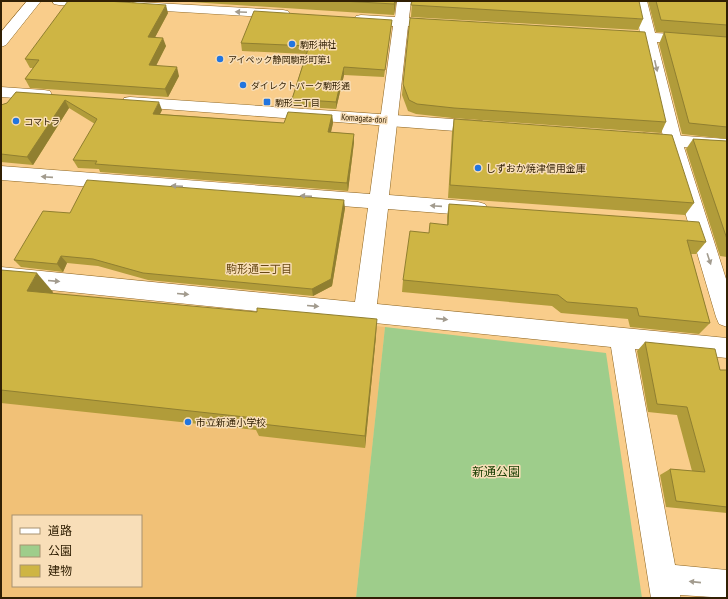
<svg xmlns="http://www.w3.org/2000/svg" width="728" height="599" viewBox="0 0 728 599" font-family="'PT Sans Narrow','Noto Sans JP',sans-serif">
	<style>
		.built { fill: #f1c177; fill-rule: evenodd }
		.green { fill: #9ecd8b }
		.lines { fill: none; stroke-linecap: round; stroke-linejoin: round }
		.minor-casing { stroke: #8b631f; stroke-width: 1 }
		.tertiary-casing { stroke: #8b631f; stroke-width: 1 }
		.minor { fill: #fff; fill-rule: evenodd }
		.tertiary { fill: #fff; fill-rule: evenodd }
		.wall { fill: #b19c3a }
		.shaded-wall { fill: #907f30 }
		.building { fill: #ceb544; stroke: #907f30 }
		.oneway { fill: #a29b8e }
		.poi-dot { fill: #2275df; stroke: #f8deb8; stroke-width: 1.5 }
		.labels { text-anchor: middle; dominant-baseline: central; stroke-width: 3; stroke-linejoin: round; paint-order: stroke }
		.far-poi-label { font-size: 9px; fill: #312004; stroke: #f8deb8; text-anchor: start }
		.far-street-label { font-size: 9px; fill: #312004; stroke: #f8deb8 }
		.poi-label { font-size: 10px; fill: #312004; stroke: #f8deb8; text-anchor: start }
		.neighbourhood-label { font-size: 11px; fill: #674915; stroke: #f8deb8 }
		.near-park-label { font-size: 12px; fill: #173d00; stroke: #f8deb8 }
	</style>
	<rect width="100%" height="100%" fill="#f9cd8b"/>
	<path class="built" d="M1,286L385,327L356,598H1ZM13,516H141V586H13Z"/>
	<path class="green" d="M385,327L606,353L642,598H356Z"/>
	<g class="lines">
		<g class="minor-casing">
			<g id="minor">
				<path d="M52,1H103L104,3L102,6L97,7L59,5L54,4Z"/>
				<path d="M397,1H411L409,18L443,21L445,24L443,27L408,26L389,195L478,202L485,204L488,209L485,214L478,216L388,209L377,304L727,338V358L635,349L675,565L727,570V598L680,595L681,598H651L611,347L1,285V267L355,302L368,208L1,180V166L370,194L393,26L361,23L356,22L354,19L356,16L361,15L395,17Z"/>
				<path d="M633,1H647L655,33L727,37V47L657,42L682,141L727,282V327L719,324L716,317L664,141L642,41L611,38L608,35L611,32H640Z"/>
				<path d="M137,2L283,10L288,11L290,14L288,17L283,18L132,9L130,6L132,3Z"/>
			</g>
		</g>
		<g class="tertiary-casing">
			<g id="tertiary">
				<path d="M27,1H41L6,45L1,47V32Z"/>
				<path d="M1,87L44,90L50,91L52,95L50,99L44,100L1,97Z"/>
				<path d="M130,97L482,121L488,123L491,127L488,131L482,133L124,106L122,102L124,98Z"/>
				<path d="M644,133L727,139V151L638,143L635,139L638,135Z"/>
			</g>
		</g>
		<use href="#minor" class="minor"/>
		<use href="#tertiary" class="tertiary"/>
	</g>
	<g class="wall">
		<path d="M160,1H396L394,15L175,1Z"/>
		<path d="M412,1L643,19L638,30L411,17Z"/>
		<path d="M648,1H727V139L682,134L659,44L664,32L719,36L656,32Z"/>
		<path d="M168,13L155,37L166,46L156,65L179,76L168,97L30,88L25,79L33,68H30L25,59Z"/>
		<path d="M391,27L384,77L344,75L336,109L293,106L292,99L306,54L242,51L241,43Z"/>
		<path d="M403,84L666,122L661,133L452,118L416,114L408,111L402,95Z"/>
		<path d="M16,92L162,110L160,114L284,123L332,115L333,123L331,132L354,134V142L348,191L100,172L99,169L78,168L73,160L95,124L69,108L33,165L1,162V105L7,103Z"/>
		<path d="M454,119L694,203L685,215L448,198L452,132Z"/>
		<path d="M693,139L727,141V257L720,256L686,149Z"/>
		<path d="M449,204L706,242L696,254H691L710,323L699,334L630,327L628,319L561,313L552,306L402,292L403,280L447,225V216Z"/>
		<path d="M345,208L332,286L313,296L148,280L98,266L67,263L63,272L21,267L14,260L70,213Z"/>
		<path d="M1,270L53,292L52,293L376,336L365,448L259,436L256,430L1,403Z"/>
		<path d="M645,342L720,370H727V513L666,507L660,475L670,469L692,471L677,415L648,412L637,351Z"/>
	</g>
	<g class="shaded-wall">
		<path d="M395,1H396L394,15V4Z"/>
		<path d="M166,5L168,13L151,45L148,37Z"/>
		<path d="M163,38L166,46L152,74L149,65Z"/>
		<path d="M177,67L179,76L168,97L165,89Z"/>
		<path d="M344,67V75L336,109V102Z"/>
		<path d="M65,100L69,108L33,165L27,157Z"/>
		<path d="M159,102L162,110L156,122L153,114Z"/>
		<path d="M332,115L333,123L329,140L328,132Z"/>
		<path d="M354,134V142L348,191L347,183Z"/>
		<path d="M344,200L345,208L332,286L313,296L312,289Z"/>
		<path d="M61,256L67,263L63,272L57,264Z"/>
		<path d="M37,273L53,292L44,309L27,291Z"/>
		<path d="M377,319L376,336L365,448V436Z"/>
	</g>
	<g class="building">
		<path d="M68,1H107L166,5L148,37L163,38L149,65L177,67L165,89L25,79L39,60L25,59Z"/>
		<path d="M342,1H395L394,4Z"/>
		<path d="M412,1H639L643,19L411,5Z"/>
		<path d="M656,1H727V25L661,20Z"/>
		<path d="M254,11L392,20L385,70L344,67L336,102L292,99L309,46L241,43Z"/>
		<path d="M410,18L645,32L666,122L454,108L417,104L409,100L403,84Z"/>
		<path d="M664,32L727,37V127L689,123Z"/>
		<path d="M16,92L159,102L153,114L284,123L288,112L332,115L328,132L354,134L347,183L95,164L97,161L73,160L97,119L65,100L27,157L1,154V105L7,103Z"/>
		<path d="M454,119L672,135L694,203L450,185Z"/>
		<path d="M693,139L727,141V239Z"/>
		<path d="M87,180L344,200L331,279L312,289L143,273L93,259L61,256L57,264L14,260L43,211L70,213Z"/>
		<path d="M449,204L699,222L706,242L687,240L710,323L639,316L637,308L567,302L558,295L403,280L410,231L429,233L430,223L448,225Z"/>
		<path d="M1,270L37,273L27,291L257,312V308L377,319L365,436L253,423L254,418L1,390Z"/>
		<path d="M645,342L715,349L720,370H727V507L676,501L670,469L705,472L687,407L657,404Z"/>
	</g>
	<defs><path id="oneway-solid" d="M-6-.8H1V-3.2L6.5 0L1 3.2V.8H-6Z"/></defs>
	<g class="oneway">
		<use href="#oneway-solid" transform="translate(241 12) rotate(-177)"/>
		<use href="#oneway-solid" transform="translate(656 66) rotate(77)"/>
		<use href="#oneway-solid" transform="translate(47 177) rotate(-176)"/>
		<use href="#oneway-solid" transform="translate(177 186) rotate(-176)"/>
		<use href="#oneway-solid" transform="translate(306 196) rotate(-176)"/>
		<use href="#oneway-solid" transform="translate(436 206) rotate(-176)"/>
		<use href="#oneway-solid" transform="translate(709 259) rotate(72)"/>
		<use href="#oneway-solid" transform="translate(54 281) rotate(5)"/>
		<use href="#oneway-solid" transform="translate(183 294) rotate(5)"/>
		<use href="#oneway-solid" transform="translate(313 306) rotate(5)"/>
		<use href="#oneway-solid" transform="translate(442 319) rotate(6)"/>
		<use href="#oneway-solid" transform="translate(695 582) rotate(-174)"/>
	</g>
	<g class="poi-dot">
		<circle cx="292" cy="44" r="4"/>
		<circle cx="220" cy="59" r="4"/>
		<circle cx="243" cy="85" r="4"/>
		<rect x="263" y="98" width="8" height="8" rx="2"/>
		<circle cx="16" cy="121" r="4"/>
		<circle cx="478" cy="168" r="4"/>
		<circle cx="188" cy="422" r="4"/>
	</g>
	<g class="labels">
		<g class="far-poi-label">
			<text x="300" y="44">駒形神社</text>
			<text x="228" y="59">アイペック静岡駒形町第1</text>
			<text x="251" y="85">ダイレクトパーク駒形通</text>
			<text x="275" y="102">駒形二丁目</text>
			<text x="24" y="121">コマトラ</text>
		</g>
		<g class="far-street-label">
			<text transform="translate(364 118) rotate(4)">Komagata-dori</text>
		</g>
		<g class="poi-label">
			<text x="486" y="168">しずおか焼津信用金庫</text>
			<text x="196" y="422">市立新通小学校</text>
		</g>
		<g class="neighbourhood-label">
			<text x="259" y="269">駒形通二丁目</text>
		</g>
		<g class="near-park-label">
			<text x="496" y="471">新通公園</text>
		</g>
	</g>
	<rect width="728" height="599" fill="none" stroke="#312004" stroke-width="4"/>
	<rect x="12" y="515" width="130" height="72" fill="#f8deb8" stroke="#a89270"/>
	<rect x="20" y="528" width="20" height="6" fill="#ffffff" stroke="#a89270"/>
	<text x="48" y="535" font-size="12" fill="#312004">道路</text>
	<rect x="20" y="545" width="20" height="12" fill="#9ecd8b" stroke="#a89270"/>
	<text x="48" y="555" font-size="12" fill="#312004">公園</text>
	<rect x="20" y="565" width="20" height="12" fill="#ceb544" stroke="#a89270"/>
	<text x="48" y="575" font-size="12" fill="#312004">建物</text>
</svg>
